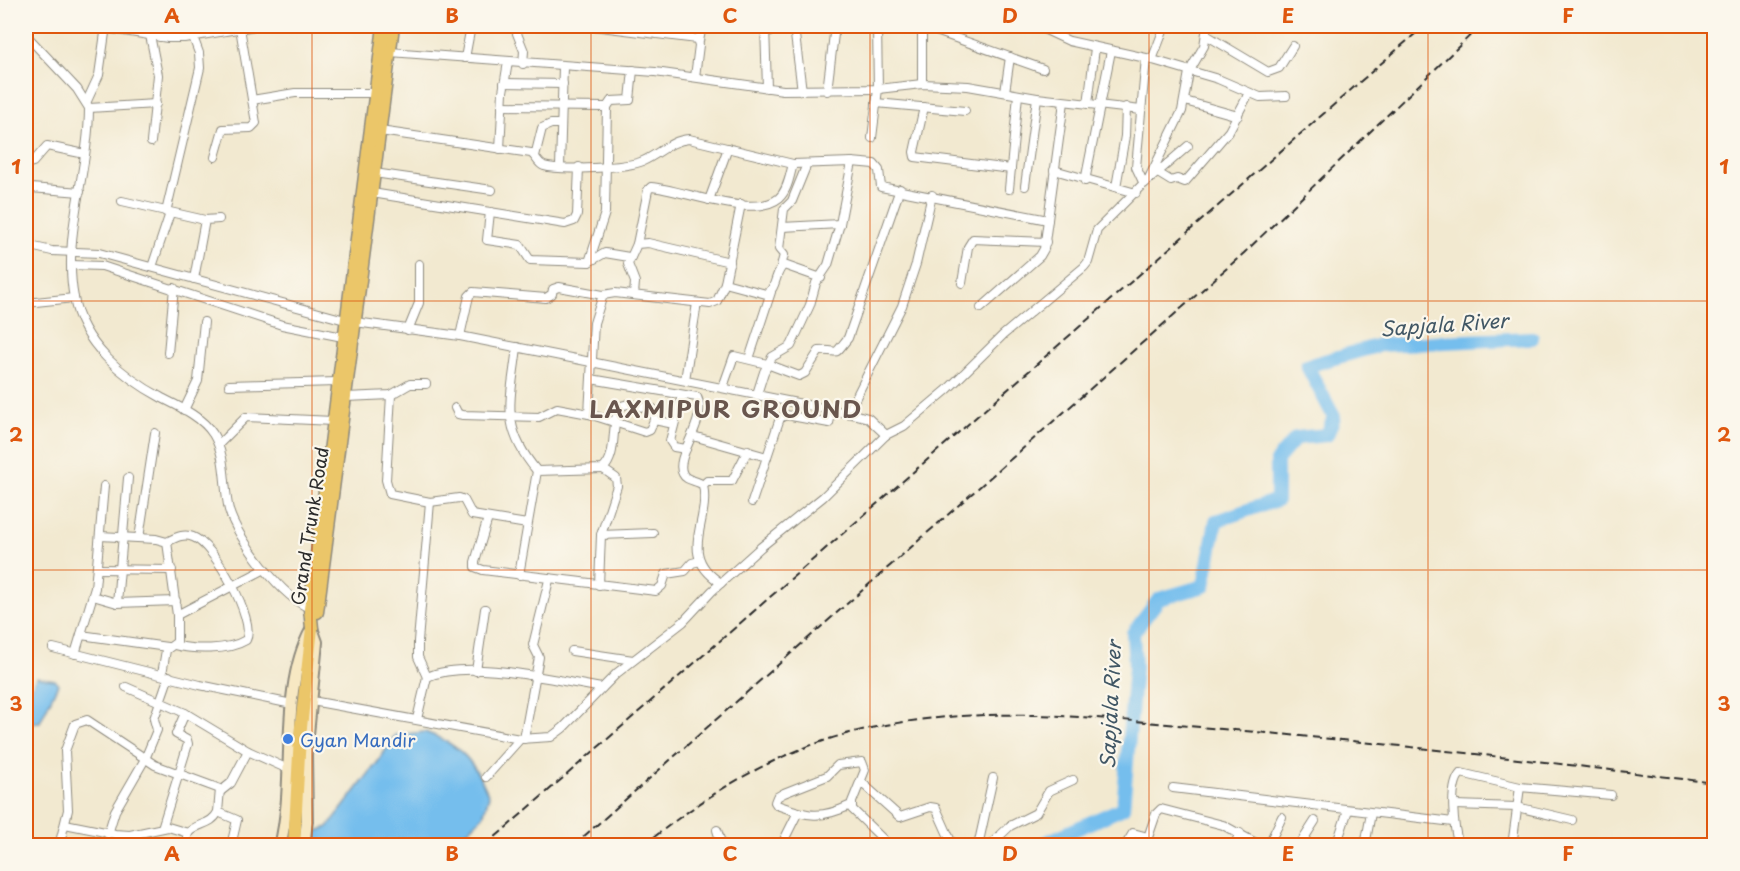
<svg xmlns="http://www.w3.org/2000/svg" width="1740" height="871" viewBox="0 0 1740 871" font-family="'Playpen Sans',sans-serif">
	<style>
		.water { fill: #74beed; stroke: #50748c; stroke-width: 1.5 }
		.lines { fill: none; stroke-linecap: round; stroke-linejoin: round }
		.river { stroke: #74beed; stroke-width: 14 }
		.street-casing { stroke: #8e8a7e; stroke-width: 10 }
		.secondary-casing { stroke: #8e8a7e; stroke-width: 14 }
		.primary-casing { stroke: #8e8a7e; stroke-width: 15 }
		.street { stroke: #fff; stroke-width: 8 }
		.secondary { stroke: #f7e8c3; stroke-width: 10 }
		.primary { stroke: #ebc669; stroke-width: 12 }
		.rail { stroke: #2b2b2b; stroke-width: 2; stroke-dasharray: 9 4.5; stroke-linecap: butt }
		.grid { fill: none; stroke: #df570e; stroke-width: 1.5; stroke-opacity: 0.55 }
		.shop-dot { fill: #3f7fe0; stroke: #fbf7ec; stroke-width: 2 }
		.labels { text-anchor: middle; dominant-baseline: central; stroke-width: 4.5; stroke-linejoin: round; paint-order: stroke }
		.street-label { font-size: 18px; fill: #2b2b2b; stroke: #fbf7ec }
		.shop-label { font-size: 18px; fill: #366cbe; stroke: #fbf7ec; text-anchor: start }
		.water-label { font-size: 20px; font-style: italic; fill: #415765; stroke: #fbf7ec }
		.district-label { font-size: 24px; font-weight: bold; letter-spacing: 1.5px; fill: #69564e; stroke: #fbf7ec }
		.neatline { fill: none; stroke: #df570e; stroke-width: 2 }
		.grid-label { font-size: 20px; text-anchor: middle; font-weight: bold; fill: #df570e }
	</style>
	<rect width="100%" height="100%" fill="#fbf7ec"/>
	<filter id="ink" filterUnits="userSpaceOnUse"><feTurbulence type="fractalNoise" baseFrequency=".0167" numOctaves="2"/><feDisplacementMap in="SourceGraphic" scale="12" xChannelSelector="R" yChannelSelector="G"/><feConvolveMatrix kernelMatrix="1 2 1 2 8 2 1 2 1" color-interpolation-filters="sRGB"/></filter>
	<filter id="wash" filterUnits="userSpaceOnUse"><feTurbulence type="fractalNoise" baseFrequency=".008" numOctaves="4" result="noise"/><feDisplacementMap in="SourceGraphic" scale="24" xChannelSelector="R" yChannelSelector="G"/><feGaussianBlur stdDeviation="1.35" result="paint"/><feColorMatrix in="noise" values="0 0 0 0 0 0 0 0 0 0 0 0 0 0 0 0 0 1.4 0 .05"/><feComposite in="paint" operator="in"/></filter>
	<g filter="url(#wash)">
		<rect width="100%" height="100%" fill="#f2e9d0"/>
		<g class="water">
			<path d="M36,677L55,680L58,684L40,722L28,723L26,721V703Z"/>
			<path d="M425,732C462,745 474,762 489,796L483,816L453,845H312L315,832L328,827L380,759L395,735Z"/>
		</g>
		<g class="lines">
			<path class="river" d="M1038,846L1123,808L1135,667L1133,633L1159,599L1204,586L1216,521L1277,500V460L1296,438L1327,435L1334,417L1307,366L1380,345L1532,338"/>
		</g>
	</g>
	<g filter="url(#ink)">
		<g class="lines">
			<g class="street-casing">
				<g id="street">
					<path d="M158,26L160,37"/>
					<path d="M492,26H493"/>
					<path d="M514,26L524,51L523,64"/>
					<path d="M593,26L697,39L699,45L695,77"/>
					<path d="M765,26L767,88"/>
					<path d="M922,26L1043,69"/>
					<path d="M922,26V84"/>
					<path d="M1037,26L1069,41L1146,58L1218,79L1260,97L1286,96"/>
					<path d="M794,27L802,91"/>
					<path d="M105,28L168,38H184L255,26"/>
					<path d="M765,32L804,26"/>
					<path d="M26,35L77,89L89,108C89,171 62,236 74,298C82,344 123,377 162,398C180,407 202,417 213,434C227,457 223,485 229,510C237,539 283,599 312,609"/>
					<path d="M150,35L158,75L151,142"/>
					<path d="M1206,35L1268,72L1279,68L1293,46"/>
					<path d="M699,41L702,26"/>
					<path d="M390,52L655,72L783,90L878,89L922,84L968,86L1037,98L1141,110"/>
					<path d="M465,58L471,26"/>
					<path d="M1146,58L1136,167L1144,184L1188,146"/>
					<path d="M1152,60L1165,26"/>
					<path d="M504,83L563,84"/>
					<path d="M827,91L835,26"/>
					<path d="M1005,92L1010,57"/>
					<path d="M252,100L295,93H376"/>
					<path d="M87,101L99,75L106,26"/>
					<path d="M1185,101L1238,116"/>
					<path d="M876,103L965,111"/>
					<path d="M1088,104L1095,48"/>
					<path d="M502,106L607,107"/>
					<path d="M924,107L914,152L915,157L1011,169"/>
					<path d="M89,108L156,104"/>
					<path d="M380,131L531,153C537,157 537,163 544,166C560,171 627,168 643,161C659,154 671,140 689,139L793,164L852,162L874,164L879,170L881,187L1048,220"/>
					<path d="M872,138L878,89L877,26"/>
					<path d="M500,149L503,92L508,62"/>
					<path d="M535,156L542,128L551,124H561"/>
					<path d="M215,157L223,129L251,128L256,123L240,28"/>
					<path d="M26,164L33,162L47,146L85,154"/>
					<path d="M560,167L563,67"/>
					<path d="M1054,170L1136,193"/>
					<path d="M374,173L492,190"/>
					<path d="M1158,173L1171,181L1177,179L1185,182L1229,131L1249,93"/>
					<path d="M1085,181L1111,51"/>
					<path d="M1025,186L1037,98"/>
					<path d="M1116,187L1125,136L1126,107"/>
					<path d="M31,188L80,192"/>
					<path d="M1009,189L1018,95"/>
					<path d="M372,193L565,224L574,221L577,215L579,167"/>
					<path d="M709,200L728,148"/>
					<path d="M122,201L205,220"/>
					<path d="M166,212L200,68L199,53L189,26"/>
					<path d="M490,212L487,240L520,245L530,260L589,262L605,253L629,257"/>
					<path d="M782,227L840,224"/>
					<path d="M637,244L648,190L651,187C681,189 753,220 779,198C788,190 790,174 793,164"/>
					<path d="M26,245L52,251L99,253L345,320"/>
					<path d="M589,262L605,213L607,107L611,101L630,100L633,70"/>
					<path d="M71,265L102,266L282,325L343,337"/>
					<path d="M781,266L784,255L779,249L784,209L792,201L807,164"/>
					<path d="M152,267L170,213"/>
					<path d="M194,279L205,220L219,219"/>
					<path d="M725,283L766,294C778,288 774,272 784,265L821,278"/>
					<path d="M962,283L968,247L973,239L1046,242"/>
					<path d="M634,295L635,282L628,264L637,244L648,243L730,262"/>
					<path d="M26,303L74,298"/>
					<path d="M981,308L1040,256L1044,249L1064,102"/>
					<path d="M355,322L460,336L857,415L868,418L886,435"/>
					<path d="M408,330L419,303V264"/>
					<path d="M460,336L469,296L473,292L546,298L552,294L553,289L559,287L603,295"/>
					<path d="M517,347C511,400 499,426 537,471"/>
					<path d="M168,353L174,288"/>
					<path d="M749,359L771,292"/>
					<path d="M591,379L697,397C709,420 673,457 683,474C686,481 697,480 703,485C711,523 676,554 721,583"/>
					<path d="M685,380L697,303"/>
					<path d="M229,385L337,382"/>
					<path d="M723,387L734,356L767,364L799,376L805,373L819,351C842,349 831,359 848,338L900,189"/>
					<path d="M757,394L764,372L772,357L791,346L810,305L816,283L828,265L840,224L852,162"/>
					<path d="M391,395L386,480L390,494L430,502L459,498L464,500L472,515L527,524"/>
					<path d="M682,395L670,441L674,447L686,449"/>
					<path d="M346,397L391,395L410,384H426"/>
					<path d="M455,408L458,414L463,415L539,417L557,408L589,414"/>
					<path d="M184,410L198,381L204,322"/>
					<path d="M848,413L902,306L916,264L932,195"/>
					<path d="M674,424L654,420L650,430L645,432L589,414L594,323L603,295L615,293L710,304L717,301L725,283L741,204"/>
					<path d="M693,436L767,457"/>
					<path d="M219,444L246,417L333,421"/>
					<path d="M703,485L707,481H732L748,450"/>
					<path d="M752,502L780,418L786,415L829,423L832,410"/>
					<path d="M488,518L475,562V567L483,570L656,591L662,586L666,574L685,571L692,563L700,561"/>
					<path d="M601,535L653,533"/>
					<path d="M100,536L156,539L167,542L177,615V642L166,650L162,674"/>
					<path d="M139,538L155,433"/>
					<path d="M167,542C175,538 183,533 193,537C214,544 257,621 246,640C228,651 193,650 174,645"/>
					<path d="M98,569L172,570"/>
					<path d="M519,575L537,471L603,469C619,454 609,424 621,406L628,404L653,409L654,420"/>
					<path d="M599,585L601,535L617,486L616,478L603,469"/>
					<path d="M93,596L117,603L176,601"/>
					<path d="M117,603L128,478"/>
					<path d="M177,615L265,569"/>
					<path d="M81,635L167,647"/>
					<path d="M53,648L200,685L292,704"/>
					<path d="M572,651L633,660"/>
					<path d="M75,654L95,588L104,486"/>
					<path d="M476,671L485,609"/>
					<path d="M427,677L418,657V641L430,502"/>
					<path d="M126,687L185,713L248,751L288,769"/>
					<path d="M312,701L520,739L551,737L563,728L617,673L683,622L712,591L761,547L823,497L886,435L904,426L948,389L1003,335L1084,267L1088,262L1097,230L1149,178L1182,111L1189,72L1204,46L1207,26"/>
					<path d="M417,719L427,677C469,658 557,681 602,688"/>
					<path d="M524,739L539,657L533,645L549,580"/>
					<path d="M486,777L520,739"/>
					<path d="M861,782L900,817L930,807L936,808L953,846"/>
					<path d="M1173,788L1453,822"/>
					<path d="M221,791L231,783L248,751"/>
					<path d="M851,805C819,820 809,816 777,805L775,802L777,797L784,793L827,776L838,765L862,762L865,770L852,802V809L890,846"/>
					<path d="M1455,805L1517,807L1572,820"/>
					<path d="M65,824L115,834L130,835L168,827L188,833L185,846"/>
					<path d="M162,828L188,744L187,740L176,734L185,713"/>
					<path d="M717,830L722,846"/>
					<path d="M188,833C198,822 211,826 218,812"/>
					<path d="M108,834L115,811L145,759L157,730L154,719L169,676"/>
					<path d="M59,846L68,810L65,751L75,724L87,720L155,765L220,789L218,812L237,820L231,846"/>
					<path d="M781,846L798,812"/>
					<path d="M978,846L993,778"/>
					<path d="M989,846L1010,826L1036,813L1049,791L1073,780"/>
					<path d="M1125,846L1133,833L1148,837"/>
					<path d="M1145,846L1156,814L1161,809L1223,825L1261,846"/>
					<path d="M1234,846L1240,833"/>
					<path d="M1268,846L1282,817"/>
					<path d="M1299,846L1315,821"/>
					<path d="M1336,846L1348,810"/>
					<path d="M1365,846L1371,813"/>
					<path d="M1459,846C1454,829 1448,786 1461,773L1520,787L1611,795"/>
					<path d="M1512,846L1520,787"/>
					<path d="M1522,846L1534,842L1557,846"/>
				</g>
			</g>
			<g class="secondary-casing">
				<g id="secondary">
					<path d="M280,846C297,779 278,691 311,630"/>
					<path d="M304,846L307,821L306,755L317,642L312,628"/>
				</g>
			</g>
			<g class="primary-casing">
				<g id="primary">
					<path d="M317,612L393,26"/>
					<path d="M294,846L300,736L312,628L310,609L384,26"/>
				</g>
			</g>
			<use href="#street" class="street"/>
			<use href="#secondary" class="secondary"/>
			<use href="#primary" class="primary"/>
			<g class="rail">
				<path d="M485,846L1424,26"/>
				<path d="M573,846L1244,253L1480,26"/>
				<path d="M643,846C704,796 770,755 846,734C969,701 1098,718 1222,729C1387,743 1551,762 1714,783"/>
			</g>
		</g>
	</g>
	<path class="grid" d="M312,26V846M591,26V846M870,26V846M1149,26V846M1428,26V846M26,301H1714M26,570H1714"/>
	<circle class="shop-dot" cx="288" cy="739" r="6"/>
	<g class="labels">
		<g class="street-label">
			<text transform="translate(309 526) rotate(-81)">Grand Trunk Road</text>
		</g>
		<g class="shop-label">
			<text x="300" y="739">Gyan Mandir</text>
		</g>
		<g class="water-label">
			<text transform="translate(1444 324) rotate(-4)">Sapjala River</text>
			<text transform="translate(1110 705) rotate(-87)">Sapjala River</text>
		</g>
		<g class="district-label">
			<text x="726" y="408">LAXMIPUR GROUND</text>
		</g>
	</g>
	<rect width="1740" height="871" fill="none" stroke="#fbf7ec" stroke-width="66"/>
	<rect x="33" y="33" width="1674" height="805" class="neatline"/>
	<g class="grid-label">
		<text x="172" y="23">A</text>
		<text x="452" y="23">B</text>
		<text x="730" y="23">C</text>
		<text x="1010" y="23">D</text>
		<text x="1288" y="23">E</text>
		<text x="1568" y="23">F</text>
		<text x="16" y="174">1</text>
		<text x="1724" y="174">1</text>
		<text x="16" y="442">2</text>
		<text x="1724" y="442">2</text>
		<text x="16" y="711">3</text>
		<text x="1724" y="711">3</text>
		<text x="172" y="861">A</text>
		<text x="452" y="861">B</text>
		<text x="730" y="861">C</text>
		<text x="1010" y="861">D</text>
		<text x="1288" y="861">E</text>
		<text x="1568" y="861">F</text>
	</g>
</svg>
